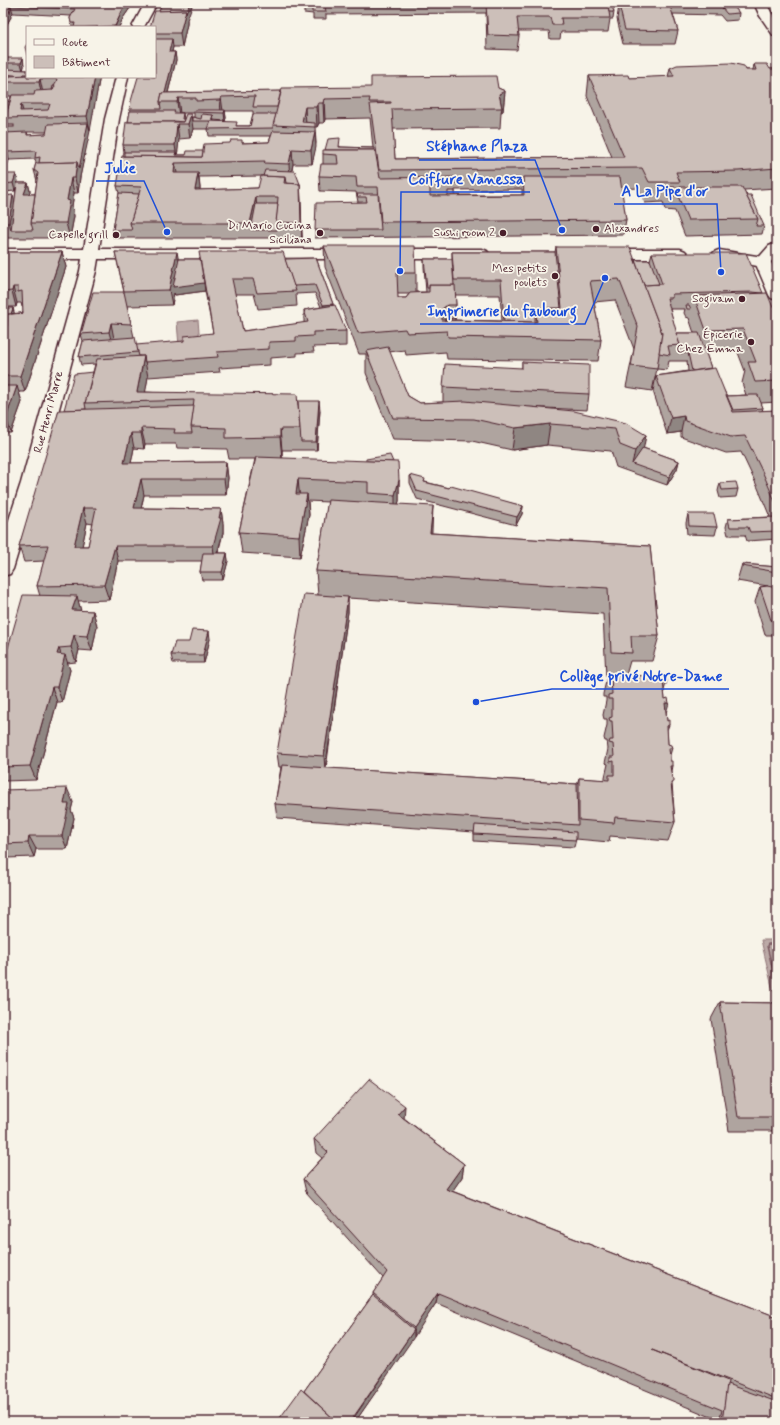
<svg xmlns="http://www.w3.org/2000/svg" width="780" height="1425" viewBox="0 0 780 1425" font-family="Mynerve,sans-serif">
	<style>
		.water { fill: #bcaaa7; stroke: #8e7275 }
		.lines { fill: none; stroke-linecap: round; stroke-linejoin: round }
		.shore { stroke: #78575d; stroke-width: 1.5 }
		.minor-casing { stroke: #4a1f2b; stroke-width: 3 }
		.major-casing { stroke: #4a1f2b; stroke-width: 3 }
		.minor { fill: #f7f3e8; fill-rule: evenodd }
		.major { fill: #f7f3e8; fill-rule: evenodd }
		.wall { fill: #afa49f; stroke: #4a1f2b; fill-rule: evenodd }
		.shaded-wall { fill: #8f8682; stroke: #4a1f2b }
		.building { fill: #ccbfb9; stroke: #4a1f2b; fill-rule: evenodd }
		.poi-dot { fill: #4a1f2b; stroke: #f7f3e8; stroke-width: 1.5 }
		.labels { text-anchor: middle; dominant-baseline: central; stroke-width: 3.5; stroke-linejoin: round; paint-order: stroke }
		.far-poi-label { font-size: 12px; fill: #4a1f2b; stroke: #f7f3e8; text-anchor: end }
		.far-street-label { font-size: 12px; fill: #4a1f2b; stroke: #f7f3e8 }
		.leader { fill: none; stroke: #1d4ed8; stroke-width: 1.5 }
		.callout-dot { fill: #1d4ed8; stroke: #f7f3e8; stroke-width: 1.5 }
		.callout-label { font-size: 15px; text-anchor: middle; font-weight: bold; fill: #1d4ed8; stroke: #f7f3e8; stroke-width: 3.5; stroke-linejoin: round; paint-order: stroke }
	</style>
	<rect width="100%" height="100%" fill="#f7f3e8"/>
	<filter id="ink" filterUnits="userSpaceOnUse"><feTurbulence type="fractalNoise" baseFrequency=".025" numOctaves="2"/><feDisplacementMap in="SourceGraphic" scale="8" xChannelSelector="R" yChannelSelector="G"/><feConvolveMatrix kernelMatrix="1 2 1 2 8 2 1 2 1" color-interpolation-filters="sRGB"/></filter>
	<g filter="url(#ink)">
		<g class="water">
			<path d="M198,320L200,344L179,346L177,322Z"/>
			<path d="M761,940H777V991H773Z"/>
		</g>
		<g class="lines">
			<path class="shore" d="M777,944H768L767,946L777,987"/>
			<g class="minor-casing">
				<g id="minor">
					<path d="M145,3H157L144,27H132Z"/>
					<path d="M116,77H128L119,119L99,249H354L359,251L362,254L359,257L354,259H98L96,271L39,483L13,569L10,574L3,576V538L21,483L80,271L82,259H3V249H84L105,119Z"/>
					<path d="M387,249H482L487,251L490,254L487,257L482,259H387L382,257L379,254L382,251Z"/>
					<path d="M603,249H680L685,251L688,254L685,257L680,259H603L598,257L595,254L598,251Z"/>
					<path d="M719,250L763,257L768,259L771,262L768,265L763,267L714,258L711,255L714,252Z"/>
				</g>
			</g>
			<g class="major-casing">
				<g id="major">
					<path d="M754,3H766L777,23V36L773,35L760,16Z"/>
					<path d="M777,243V255L771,262L777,277V300L771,298L769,295L755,262L769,246Z"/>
				</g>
			</g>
			<use href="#minor" class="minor"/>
			<use href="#major" class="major"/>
		</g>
		<g class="wall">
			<path d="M3,3H134L131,6H129L130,8L123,18L119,27H72L70,18L71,16L13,13L11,15H10L11,17L6,26H3Z"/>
			<path d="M304,3H550V5L614,12L613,19H610L608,32H561L560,39H550L549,31H518L519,36L517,50L487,49L486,13L326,14V19H313V14L304,13V6L305,4H304Z"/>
			<path d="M626,3H736L735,8L739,13L738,20L725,21L720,15L673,14L678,31L675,44H623L617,19L619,5H626Z"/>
			<path d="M187,20V24L182,47H173L172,52H175L176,60L168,93L498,88L505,91L503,111L501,112L500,128L393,129L395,159L612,157L587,96L589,76L629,78L668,77L670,68L753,70L754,64L770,69H777V188L744,190L764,226L762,234L685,236L675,211L665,210L663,202L645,203L638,188L621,189L626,220L623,235L315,238V230L358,202L356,192L320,191L319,176L323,164V154L325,150L340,146V147L373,148L370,118L325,119L324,123H319L317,127H315L316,143L312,164H293L292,171L300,184L302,238H114L113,230L119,193L117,186L124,156V152L123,145L128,122L130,111V109L155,77V27ZM225,111H253V114L250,126H237L213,121V120L225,121L226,118ZM180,113H194V117L184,119L183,113ZM193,129H208L209,136H271L269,142L242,143L186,155H177L179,139L190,138ZM264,176L258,188L200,190V188L199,177ZM522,189V195H455V190Z"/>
			<path d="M27,44V55L25,47Z"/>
			<path d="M23,58L24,66L23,70H27V77L99,81L80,177L78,193H74L72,206L74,216L70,238H3V174L18,181L17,183H28L30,191L29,194H35L37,181L34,170L36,163L35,159L9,160L6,168L7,133L6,130H3V105L10,101L11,96H3V79H4L3,74L6,69L4,63ZM27,132H47L46,134L28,135ZM16,187L15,201L3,196L4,192L15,191Z"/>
			<path d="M324,246L416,273V292H426L424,267V259H452V252H555L556,247L635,260H650L652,253L763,293L777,317V402L761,403L763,408L762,411L777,410V539L747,541L745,535H728L726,527L728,519L770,517L758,488L741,452L726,453L681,437V432L667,434L653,391L656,376L688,371L687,361H669L667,370L657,369L652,391L626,387L634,349L615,300L594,302L601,340L598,361L447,359L446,352L406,355L405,350L389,352L408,396L420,403L443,402V387L522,368V362L589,394L587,410L524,407L646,435L643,448L679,461L677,469L667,485L630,472L616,467L611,451L547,445L512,450L472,441L393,439L366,373V354H359L325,267ZM397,294H409L406,298H398ZM455,295H500L502,321L455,320L456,305ZM670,309H685L684,313L686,317L689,318L694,333H676ZM737,350L745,371L742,383L746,395L727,396L711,368L705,351Z"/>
			<path d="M3,252H62L66,267L25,392H19L22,402L11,433H3V308H13L14,314L23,313V307H22L21,303H17L16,307H3Z"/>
			<path d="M115,252L179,259L316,258L333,304V306L346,331V346L313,347L314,352L297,353V356L270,358V365L219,368L220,372L148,377L145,392L298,401L320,410L317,450H282V458L399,480V501L398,504L431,533L650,546L659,636L652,661H630L626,675L667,681L664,690L667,721L669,725L667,730L668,744L672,748L670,755V761L672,766L671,771L675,822L668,841L610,836L609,842L576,839L574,847L474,841V832L277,818L275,804L281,767H279L277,753L318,595L316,571L328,502L308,501L309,515L300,557L242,553L239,532L255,459H229L227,449L177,448L176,444H145L144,449L134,448L131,463L226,462L228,478L226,495H144L141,508L221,509L223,524V533L218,553H227L228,561L223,580H202L200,572L202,561H118L109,600L78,601L81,611H93L97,626L92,651L79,650L76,662L67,663L70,670L62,702H57L36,780L3,781V648H8L40,596L37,586L44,561L24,562L19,546L64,410L93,372L95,364L81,365L79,357L83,341L81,334L124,292ZM205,291L213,333L184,341L138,351L134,337L127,306L172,305L174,293L175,295ZM315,293L321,307L304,310V323L243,331L235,294H254L258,309L297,306L296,294ZM87,523L93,524L88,546H82ZM348,598L603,614L606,677H607L603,694V697H606V701L603,715L604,719H607V725L604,738L605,741H607L608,749L605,763L608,764L605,777V780L579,778L577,784L326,768L348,612Z"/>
			<path d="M410,475L425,482L523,506L522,514L516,525L417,499L410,483Z"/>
			<path d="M720,483L738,489L736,497L720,498L718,491Z"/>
			<path d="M688,514L717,527L715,535L687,534L686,523Z"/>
			<path d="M742,564L777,567V635H765L755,602L760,587L768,586L737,581Z"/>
			<path d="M210,639L204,663H173L171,655Z"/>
			<path d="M3,790L73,802L71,810L74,818L67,849H36L34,857L7,858L3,871Z"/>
			<path d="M720,1002L777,1003V1131H729L711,1019Z"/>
			<path d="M404,1118L464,1164L462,1177L452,1191L777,1317V1422H710L711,1417L436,1303L355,1422L304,1391L373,1295V1293L383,1278L306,1192L303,1179L322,1158L316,1153L314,1139Z"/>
		</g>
		<g class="shaded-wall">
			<path d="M127,3H129L130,8L123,18L119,27H115L122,11Z"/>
			<path d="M190,3H193L187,20V24L182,47L180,33L186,10Z"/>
			<path d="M11,6L13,13L11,15L10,8Z"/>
			<path d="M9,10L11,17L6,26L4,19Z"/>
			<path d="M172,39L173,47L170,60L169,52Z"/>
			<path d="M175,52L176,60L166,100L164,97Z"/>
			<path d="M23,58L24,66L23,71L21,63Z"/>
			<path d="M95,77H101L99,81L90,131L87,116Z"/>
			<path d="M40,79L43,93L42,97L39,82Z"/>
			<path d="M505,91L503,111L501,112L502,108L499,94Z"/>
			<path d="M221,97L223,111L221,113L220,100Z"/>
			<path d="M178,98L180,113L179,116L177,102Z"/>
			<path d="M324,99L325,119L324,123L323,103Z"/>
			<path d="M318,103L319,123L317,127L316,107Z"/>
			<path d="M21,104L25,118L20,111Z"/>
			<path d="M305,107L306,126L302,122Z"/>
			<path d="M225,110L226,118L225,121L224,113Z"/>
			<path d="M191,114L193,129L190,138L188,124Z"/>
			<path d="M213,115L214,123L212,129L211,121Z"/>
			<path d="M88,123L90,131L80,177L78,193L75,178L77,162Z"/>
			<path d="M177,124L179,139L177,159L175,145Z"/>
			<path d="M315,132L316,147L312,164L311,150Z"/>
			<path d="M292,149L293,164L290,179L289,164Z"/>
			<path d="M7,152L9,160L6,168L3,169V161Z"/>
			<path d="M175,163L178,178L174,173Z"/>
			<path d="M198,173L200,188L197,205L195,190Z"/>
			<path d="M16,174L18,181L15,191L13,183Z"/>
			<path d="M71,178L74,193L72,206L74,216L70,238L66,223L67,200Z"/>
			<path d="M28,183L30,191L26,202L24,194Z"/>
			<path d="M300,184L301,199L302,238L301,223Z"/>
			<path d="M13,195L17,210L11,230L9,223Z"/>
			<path d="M256,197L257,212L251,230L250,223Z"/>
			<path d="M62,252L66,267L25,392L20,376Z"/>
			<path d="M177,252L180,267L204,283L205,291L175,295L174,293L172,305L169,290Z"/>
			<path d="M13,287L17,303L16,307L12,291Z"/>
			<path d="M333,304V312L323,313V305Z"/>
			<path d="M447,305L446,327L441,330L442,309Z"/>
			<path d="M13,308L15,316L11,314Z"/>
			<path d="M111,323L114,339L113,347L109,332Z"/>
			<path d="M144,356L148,377L144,401L137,392Z"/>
			<path d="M17,386L22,402L11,433L6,418Z"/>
			<path d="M319,401L320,410L317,450L316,442Z"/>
			<path d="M684,416L681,432L667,434L671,418Z"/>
			<path d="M550,424L547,445L512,450L515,428Z"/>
			<path d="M141,428L145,444L144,449L141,433Z"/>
			<path d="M280,429L282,450V458L280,437Z"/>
			<path d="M131,433L134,448L128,479L124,463Z"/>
			<path d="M646,435L642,457L632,464L635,451Z"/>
			<path d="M679,461L677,469L667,485L669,477Z"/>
			<path d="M226,462L228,478L226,495L224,479Z"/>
			<path d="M141,479L144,495L138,523L134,508Z"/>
			<path d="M298,479L300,500L296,494Z"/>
			<path d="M399,480V501L395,517V495Z"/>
			<path d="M307,494L309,515L300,557L299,536Z"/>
			<path d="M433,506L432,531L429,558L430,533Z"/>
			<path d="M523,506L522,514L516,525L517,517Z"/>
			<path d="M83,508L87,523L79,561L74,546Z"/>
			<path d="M221,509L223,524V533L215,561L213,546Z"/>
			<path d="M115,546L118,561L109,600L104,585Z"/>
			<path d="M227,553L228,561L223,580L222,572Z"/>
			<path d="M77,596L81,611L72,610Z"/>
			<path d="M348,597V612L325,770L324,756Z"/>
			<path d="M93,611L97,626L92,651L87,636Z"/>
			<path d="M209,631L210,639L204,663L203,655Z"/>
			<path d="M74,635L79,650L76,662L71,647Z"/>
			<path d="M59,648L63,661L65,655L70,670L62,702L57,687V654Z"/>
			<path d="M52,687L57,702L36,780L30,766Z"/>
			<path d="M665,703H669L663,723Z"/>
			<path d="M67,788L73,802L71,810L74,818L67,849L62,836L64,804Z"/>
			<path d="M29,836L36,849L34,857L28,843Z"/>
			<path d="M3,849L7,858L3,871Z"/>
			<path d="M405,1106L404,1120L398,1114Z"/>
			<path d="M464,1164L462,1177L445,1202L446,1189Z"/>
			<path d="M438,1293L436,1303L414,1337V1328Z"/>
			<path d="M414,1330V1337L355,1422H351Z"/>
		</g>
		<g class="building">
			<path d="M3,3H86L85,5H89L90,3H127L122,11L115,26L85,27H74L75,23H71L70,18L75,9L11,6L10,8H3Z"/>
			<path d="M162,3H190L186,13V10L159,11Z"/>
			<path d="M306,3H312V6H304Z"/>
			<path d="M486,4L608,6L610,18H561L562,25H552L550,17H517L519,36L488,35Z"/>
			<path d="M619,5L670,6L678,31L625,30Z"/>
			<path d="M312,6H325L326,12H312Z"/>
			<path d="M608,6H612L614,12H609Z"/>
			<path d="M722,8H735L739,13L727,14Z"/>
			<path d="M4,9L9,10L4,19H3V11Z"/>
			<path d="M186,10L180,33H155V27H150L155,11Z"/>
			<path d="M155,39H172L169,52H175L165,93H162L160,102L161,109H130L131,101L138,77H155Z"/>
			<path d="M7,58H23L21,63H4Z"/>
			<path d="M731,63L744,66L746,70H756L754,64H767L770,69H777V168L738,171L676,172L680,182H649L642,168L379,170L370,104L391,103V102H369L370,98L324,99L323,103H318L316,107H305L302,122L315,123V127L273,125L282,88L371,87V77L496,76L498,88L505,91L499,94L502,108L392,109L395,159L624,157L589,76L628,75L629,78L674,76L670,68L677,65Z"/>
			<path d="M6,69L27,70V74H24L23,76L3,74Z"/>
			<path d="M27,75V77H95L87,116L5,118L12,95H34L35,91L53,90L57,79H40L39,82H3V79H8L10,76ZM21,104H50L48,110L20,111Z"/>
			<path d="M53,86H55L53,90H52Z"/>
			<path d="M281,91L277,107H253L255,96L221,97L220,100L196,101V98H178L177,102H160L162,93Z"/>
			<path d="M10,101L5,118V122H3V105L4,102Z"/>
			<path d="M194,110H225L224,113L193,112Z"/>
			<path d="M130,111H175L174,113H183L182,119H184L183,122L174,121V122H128Z"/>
			<path d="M186,114H191L188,124H177L175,145H123L126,122H183Z"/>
			<path d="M202,114L213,115L211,121H192V117L201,119Z"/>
			<path d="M253,114H276L273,125V128L208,129L211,121L237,122L236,126H250Z"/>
			<path d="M88,123L79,169L77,162L39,163L40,157L35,158L36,151L7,152L4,161H3V138L4,133L27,132V135L46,134L48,124Z"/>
			<rect x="6" y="125" width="8" height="2"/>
			<path d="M273,131L315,132L311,150L292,149L289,164L264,163L265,161L175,163L174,173H198L195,190L258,188L261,176L285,177L284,183L300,184L301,223L276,222L278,197H256L250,223H130L141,187L117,186L122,156L202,157L204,144L230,143L231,140H242V143L269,142Z"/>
			<path d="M340,138L339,147L374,148V150H325L328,139Z"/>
			<path d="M323,150H375L380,178L455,177V184H430V196L524,195L523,177H620L626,220L381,222L378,187H357L356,177L319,176L321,164H338L337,155L323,154Z"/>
			<path d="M187,151H203L202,157L124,156V152H176L175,155H186Z"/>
			<path d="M77,162L75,178H71L67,200L70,201L66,223H31L38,173L34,170L36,163Z"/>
			<path d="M265,170L295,171L300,184L286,183L285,177L263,176Z"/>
			<path d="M3,174H16L13,183L3,184Z"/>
			<path d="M17,183H28L24,194H35L31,223L33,230H11Z"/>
			<path d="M666,187H742L758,219L688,220L678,196L668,195Z"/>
			<path d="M448,191H455V195L448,196Z"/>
			<path d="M119,193L139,194L130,223L132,230H113Z"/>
			<path d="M357,194H378L381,230H315L316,203L367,202L366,197H358Z"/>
			<path d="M13,195L9,223H3V196Z"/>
			<path d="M746,195H751L764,226H756L758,219Z"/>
			<path d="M256,204H278L276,222L277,230H251Z"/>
			<path d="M324,246H415L416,273H397L398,298H406L410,293L429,292V285H455L456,305H447L442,309V320L537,322L535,308H562L556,247H630L662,333L657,369L631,366L638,327L619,279L590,281L601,340L448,337L447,331L407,333L405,329L358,333Z"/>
			<path d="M3,252H62L20,376H3V326H7V314L23,313L22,291L18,292V287H13L12,291L3,292Z"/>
			<path d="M115,252H177L169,290L124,291Z"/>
			<path d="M199,252H283L296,291L257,293L253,279H232L243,331L308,322L304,310L335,305L346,331L313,332V336L296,337V341L269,342V349L217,352L218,357L145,362L144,356H139L136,345L184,341V336L213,333Z"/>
			<path d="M452,252H555L561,308H535V322L504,321L501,280H454Z"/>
			<path d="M652,253H746L763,293L752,292L672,294V298H667L680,345L668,346L670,355L659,353L662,333L644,285L662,284Z"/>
			<path d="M316,258L333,304L323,305L315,285L294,286L285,259Z"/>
			<path d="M179,259H200L204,283L173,287Z"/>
			<path d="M424,259H452L454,285H429V288H427Z"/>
			<path d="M635,260H650L659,284L644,285Z"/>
			<path d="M93,292H124L131,324L111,323L109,332L81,334Z"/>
			<path d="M767,293L777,317V381L755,382L748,362H756L743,329L706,330L694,296Z"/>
			<path d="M686,305H689L691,309H687Z"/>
			<path d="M3,308H13L11,314L23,313L7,314V322H3Z"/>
			<path d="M455,318V320H444L447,319Z"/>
			<path d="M676,333H699L711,368L692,371L688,353H678L680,345Z"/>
			<path d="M135,337L138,352L79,357L83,341Z"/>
			<path d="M388,347L408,396L420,403L465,401L574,411L626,423L646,435L635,451L620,445L615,429L550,424L515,428L474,419L393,418L366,351Z"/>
			<path d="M144,356L137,392L297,394L300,429H280V437L226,438V428L191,427L194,400L85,403L97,359Z"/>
			<path d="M522,362L589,365V394L443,387L445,364L522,368Z"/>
			<path d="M715,368L733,412L777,410V506L763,473L745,436L731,437L685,421L684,416L671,418L656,376Z"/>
			<path d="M93,372L85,403L86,409L64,410L74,374Z"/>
			<path d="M3,386H17L6,418H3Z"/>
			<path d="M751,395H758L763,408L733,410L727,396Z"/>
			<path d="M298,401H319L316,442H301Z"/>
			<path d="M194,406L191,427L192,433H174L175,429L141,428V433H131L124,463L226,462L224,479H141L134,508L221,509L219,518H221L213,546H115L104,585L37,586L48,545L19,546L59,410ZM83,508H96L88,546H74Z"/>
			<path d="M643,448L679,461L669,477L632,464Z"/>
			<path d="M390,455L393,462L366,461V459Z"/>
			<path d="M256,457L398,462L399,480L395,495L368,493V482L298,479L296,494H307L299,536L239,532Z"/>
			<path d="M410,475L425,479L424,482L449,488L451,486L523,506L517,517L417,491Z"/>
			<path d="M736,482L738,489L722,490L720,483Z"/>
			<path d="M328,500L433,506L430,533L650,546L659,636H631L632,653L611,652L608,588L316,571Z"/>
			<path d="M688,514H714L717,527L689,526Z"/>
			<path d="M776,517L777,520V531L750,532L748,527H730L728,519Z"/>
			<path d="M203,553H227L222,572H200Z"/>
			<path d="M742,564L777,567V572L742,566Z"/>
			<path d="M767,586L777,588V620H771L760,587Z"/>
			<path d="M304,594L348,597L324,756L277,753Z"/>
			<path d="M23,595L77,596L72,610L93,611L87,636L74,635L71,647L59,648L57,654L65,655L57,687H52L30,766L3,767V648H8Z"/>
			<path d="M192,630L209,631L203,655H171L175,642H189Z"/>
			<path d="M607,674L666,677L667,681H663L665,699L668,698L669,703H665L667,721L669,720V725L667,726L668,744L671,745L672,748H669L670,761H672V766H670L672,778L674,779V782L671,783L675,822L615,817L614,823L579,820V778L609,780V775H614V761L610,762V757H614L613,744L609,743L610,740H613L612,721H610L609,718L612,717V699H608V695L612,694L611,677H607Z"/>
			<path d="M282,765L577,784L578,825L275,804Z"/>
			<path d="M67,788L64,804H69L62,836H29L28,843L3,844V790Z"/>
			<path d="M475,825L576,832V840L474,834Z"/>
			<path d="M720,1002L777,1003V1117H738Z"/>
			<path d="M369,1079L405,1106L398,1114L464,1164L446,1189L777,1317V1399L652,1350L728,1381L722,1422H719L722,1410L438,1293L414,1328L373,1293L387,1272L303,1179L328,1152L314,1139Z"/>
			<path d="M373,1295L414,1330L350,1422H337L304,1391Z"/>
			<path d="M727,1384L777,1402V1422H722Z"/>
			<path d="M301,1389L337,1422H277Z"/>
		</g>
	</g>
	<g class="poi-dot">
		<circle cx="596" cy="229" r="4"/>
		<circle cx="320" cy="233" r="4"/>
		<circle cx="503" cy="233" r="4"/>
		<circle cx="116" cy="235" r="4"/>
		<circle cx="555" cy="276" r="4"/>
		<circle cx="742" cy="299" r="4"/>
		<circle cx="751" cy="342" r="4"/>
	</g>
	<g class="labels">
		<g class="far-poi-label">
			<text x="312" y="226">Di Mario Cucina<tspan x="312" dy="14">Siciliana</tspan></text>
			<text x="604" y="229" text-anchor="start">Alexandres</text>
			<text x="495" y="233">Sushi room 2</text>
			<text x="108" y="235">Capelle grill</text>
			<text x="547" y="269">Mes petits<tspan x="547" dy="14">poulets</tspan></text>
			<text x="734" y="299">Sogivam</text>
			<text x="743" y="335">Épicerie<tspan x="743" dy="14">Chez Emma</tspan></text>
		</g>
		<g class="far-street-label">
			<text transform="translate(49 412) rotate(-75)">Rue Henri Marre</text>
		</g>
	</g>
	<path class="leader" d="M562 230L535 160H419M167 232L144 181H96M400 271L401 192H530M721 272L717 204H614M605 278L585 324H420M476 702L552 689H729"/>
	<g class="callout-dot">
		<circle cx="562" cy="230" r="4"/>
		<circle cx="167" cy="232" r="4"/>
		<circle cx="400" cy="271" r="4"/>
		<circle cx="721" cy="272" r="4"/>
		<circle cx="605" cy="278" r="4"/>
		<circle cx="476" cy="702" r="4"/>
	</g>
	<g class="callout-label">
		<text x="477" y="151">Stéphane Plaza</text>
		<text x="120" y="173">Julie</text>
		<text x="466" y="184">Coiffure Vanessa</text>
		<text x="665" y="196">A La Pipe d'or</text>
		<text x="502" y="316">Imprimerie du faubourg</text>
		<text x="641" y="681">Collège privé Notre-Dame</text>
	</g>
	<rect width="780" height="1425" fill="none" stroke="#f7f3e8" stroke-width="16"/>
	<rect x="8" y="8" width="764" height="1409" fill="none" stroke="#4a1f2b" stroke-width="1.5" filter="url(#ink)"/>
	<rect x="26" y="26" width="130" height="52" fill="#f7f3e8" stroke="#b29e9c"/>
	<rect x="34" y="39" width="20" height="6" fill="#f7f3e8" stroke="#b29e9c"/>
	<text x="62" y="46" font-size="12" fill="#4a1f2b">Route</text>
	<rect x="34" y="56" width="20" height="12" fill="#ccbfb9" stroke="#b29e9c"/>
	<text x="62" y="66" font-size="12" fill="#4a1f2b">Bâtiment</text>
</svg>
